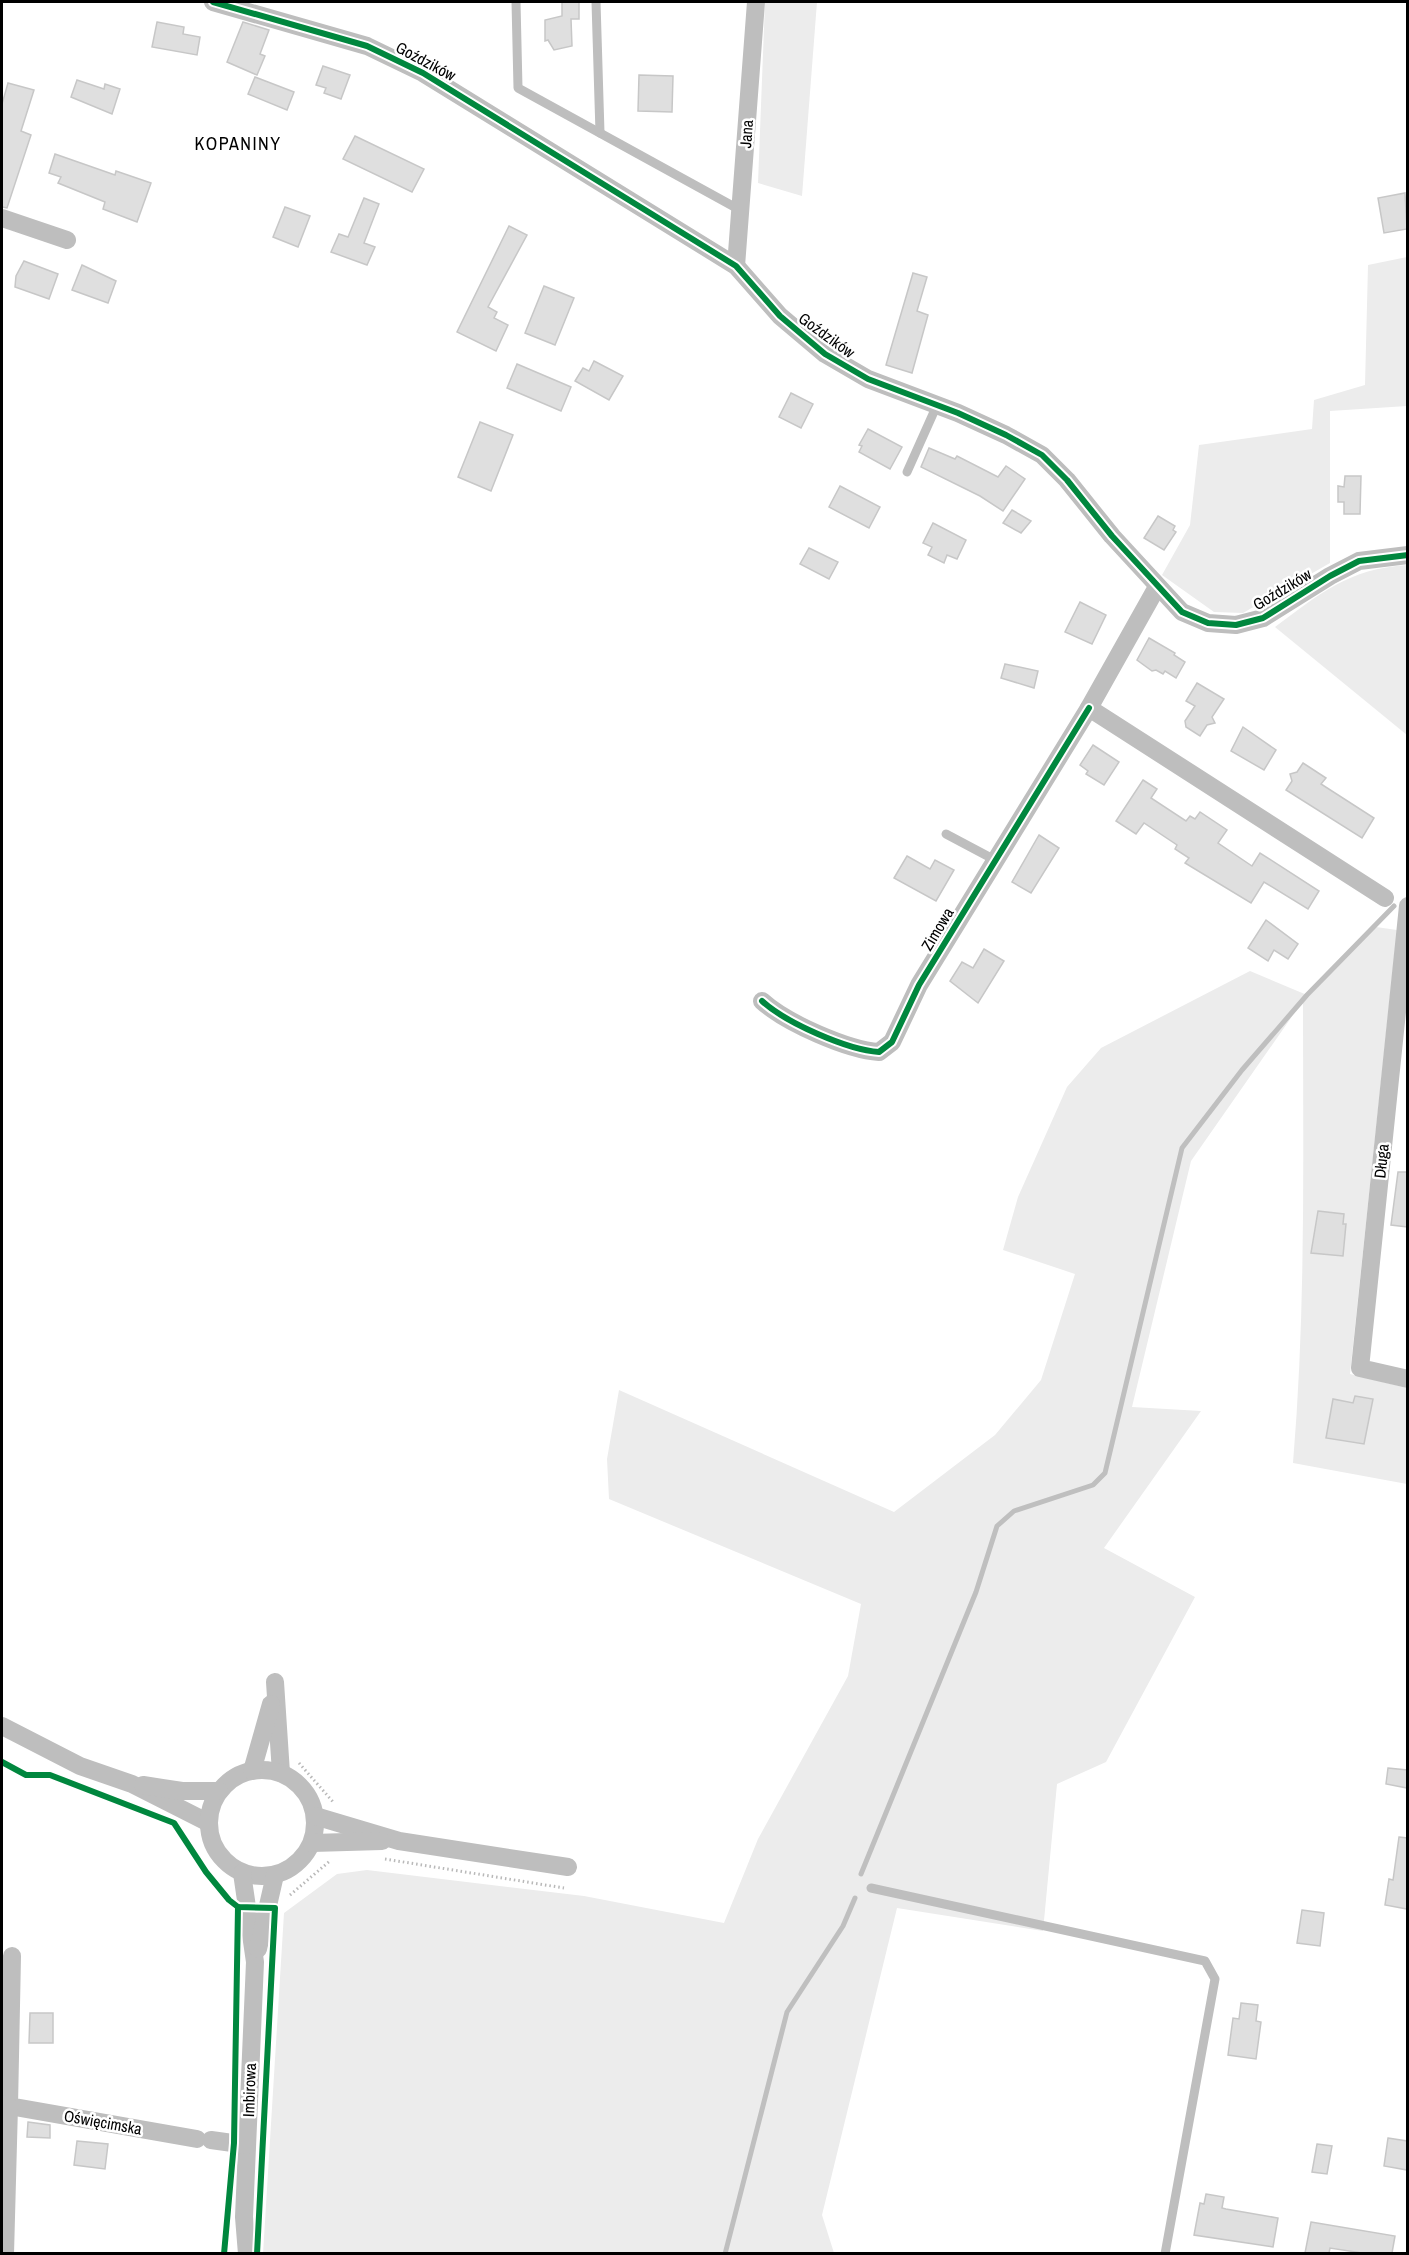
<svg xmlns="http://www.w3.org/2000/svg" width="1409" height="2255" viewBox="0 0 1409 2255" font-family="'Archivo Narrow',sans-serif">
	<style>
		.green { fill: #ececec }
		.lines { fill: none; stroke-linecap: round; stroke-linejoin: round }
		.stream { stroke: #bfbfbf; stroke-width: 5 }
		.building { fill: #dfdfdf; stroke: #c7c7c7; stroke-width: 1.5 }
		.path { stroke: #b9b9b9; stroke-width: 3; stroke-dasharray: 1.5 3; stroke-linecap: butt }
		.lane { stroke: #bebebe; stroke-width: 9 }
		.street { stroke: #bebebe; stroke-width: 18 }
		.cycleway-casing { stroke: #fff; stroke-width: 10 }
		.cycleway { stroke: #00873e; stroke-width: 6 }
		.labels { text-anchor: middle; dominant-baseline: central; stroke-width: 5; stroke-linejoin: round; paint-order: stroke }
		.street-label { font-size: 16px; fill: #000; stroke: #fff }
		.neighbourhood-label { font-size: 18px; letter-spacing: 1.5px; fill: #000; stroke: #fff }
	</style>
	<rect width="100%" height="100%" fill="#fff"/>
	<g class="green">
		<path d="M765,2H817L802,196L758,183Z"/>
		<path d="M1407,257V406L1330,411V563L1243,613L1214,612L1162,575L1190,525L1199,445L1312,429L1314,400L1365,385L1368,265Z"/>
		<path d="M1407,565V735L1275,627C1321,593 1348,569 1407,565Z"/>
		<path d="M1400,900L1376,927L1397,930L1350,1374L1407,1388V1484L1293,1463C1306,1310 1303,1156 1303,1003Z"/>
		<path d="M1250,971L1307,995L1191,1161L1132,1407L1201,1411L1104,1548L1195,1597L1106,1762L1057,1784L1043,1931L897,1908L822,2215L834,2253L263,2254L284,1913L337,1874L367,1870L584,1896L724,1923L758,1839L848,1676L861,1604L609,1499L607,1459L619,1390L894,1512L995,1435L1041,1380L1075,1274L1003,1250L1018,1197L1067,1087L1101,1048Z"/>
	</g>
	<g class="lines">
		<g class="stream">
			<path d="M861,1874L976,1592L997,1526L1014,1511L1093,1485L1105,1473L1182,1148L1242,1070L1307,995L1394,906"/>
			<path d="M725,2254L787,2012L843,1926L855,1898"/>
		</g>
	</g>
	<g class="building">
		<path d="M562,2H579V19H571L572,46L554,50L548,40L545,41V20L562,16Z"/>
		<path d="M157,22L184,27L183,34L200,37L197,55L152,47Z"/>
		<path d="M243,22L269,30L260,54L265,56L257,75L227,62Z"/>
		<path d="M323,66L350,75L341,99L324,93L326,88L316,85Z"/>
		<path d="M639,75L673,76L672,112L638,111Z"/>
		<path d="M255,77L294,92L287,110L248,94Z"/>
		<path d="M77,80L104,89L105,84L120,89L112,114L71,97Z"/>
		<path d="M8,83L34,90L21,131L31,135L7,208L2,207V104Z"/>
		<path d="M355,136L424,169L412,192L343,159Z"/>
		<path d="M55,154L115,175L116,171L151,183L137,222L103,209L105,202L58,183L61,177L49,173Z"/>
		<path d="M1405,193L1407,229L1384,233L1378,198Z"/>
		<path d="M364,198L379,204L364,243L375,247L367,265L331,252L339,234L348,237Z"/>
		<path d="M285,207L310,216L298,247L273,237Z"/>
		<path d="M509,226L527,235L488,307L497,312L494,318L508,325L496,351L457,332Z"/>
		<path d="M24,261L58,274L49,299L15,287L16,276Z"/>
		<path d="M82,265L116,281L108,303L72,290Z"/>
		<path d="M913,273L927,277L917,311L928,315L912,373L886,365Z"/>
		<path d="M544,286L574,298L555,345L525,333Z"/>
		<path d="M594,361L623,376L609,400L575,381L583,368L589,371Z"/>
		<path d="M517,364L571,387L561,411L507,388Z"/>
		<path d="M791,393L813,404L801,428L779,417Z"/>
		<path d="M480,422L513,435L491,491L458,477Z"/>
		<path d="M868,429L902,447L890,469L859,452L862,446L859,445Z"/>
		<path d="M929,448L955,459L957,456L998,477L1006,466L1025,479L1003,511L980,496L921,467Z"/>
		<path d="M1345,476H1361L1360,514H1344V502H1338V486L1344,487Z"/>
		<path d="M840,486L880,507L869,528L829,507Z"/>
		<path d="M1012,510L1031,521L1021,533L1003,523Z"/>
		<path d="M1158,516L1175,526L1173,530L1176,532L1164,550L1144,538Z"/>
		<path d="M933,523L966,540L957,559L947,555L944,563L928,555L932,547L923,543Z"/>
		<path d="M809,548L838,562L829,579L800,564Z"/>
		<path d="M1080,602L1106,615L1092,644L1065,632Z"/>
		<path d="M1149,638L1175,653L1174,655L1185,662L1176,678L1165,671L1163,674L1156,670L1152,671L1137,660Z"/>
		<path d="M1005,664L1038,671L1034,688L1001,678Z"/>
		<path d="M1197,683L1224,699L1212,717L1215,723L1207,725L1200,736L1186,727L1185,721L1195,706L1186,701Z"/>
		<path d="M1243,727L1276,750L1264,770L1231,751Z"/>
		<path d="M1093,745L1119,762L1104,785L1086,774L1088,771L1080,765Z"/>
		<path d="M1303,763L1326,778L1321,784L1374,818L1362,838L1286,790L1292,781L1290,774L1297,772Z"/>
		<path d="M1143,780L1157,789L1151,798L1186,821L1190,816L1195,819L1200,812L1227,830L1218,843L1252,866L1260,853L1319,891L1308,909L1264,882L1251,903L1185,863L1189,858L1175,849L1177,845L1144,823L1136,834L1116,821Z"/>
		<path d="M1039,835L1059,848L1031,893L1012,882Z"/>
		<path d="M907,856L930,869L935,860L954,870L936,901L894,878Z"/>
		<path d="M1266,920L1298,944L1288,959L1274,950L1268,961L1248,948Z"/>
		<path d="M984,949L1004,961L978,1003L950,981L962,962L973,968Z"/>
		<path d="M1398,1172H1407V1227L1391,1225Z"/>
		<path d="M1318,1211L1344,1214L1343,1224H1346L1343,1256L1311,1253Z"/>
		<path d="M1355,1396L1373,1399L1364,1444L1326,1438L1333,1399L1353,1403Z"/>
		<path d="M1388,1768L1407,1770V1788L1386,1784Z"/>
		<path d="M1399,1837L1407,1838V1909L1385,1905L1389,1879L1393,1880Z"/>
		<path d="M1302,1910L1324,1913L1320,1946L1297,1943Z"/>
		<path d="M1241,2003L1258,2005L1256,2021L1261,2022L1256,2059L1228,2055L1233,2018L1239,2019Z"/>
		<path d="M30,2013H53V2043H29Z"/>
		<path d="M28,2122L50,2125V2138L27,2137Z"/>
		<path d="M1388,2138L1407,2141V2170L1384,2166Z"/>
		<path d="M77,2141L108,2144L105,2169L74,2165Z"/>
		<path d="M1317,2144L1332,2146L1327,2174L1312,2172Z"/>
		<path d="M1206,2194L1224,2197L1222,2208L1226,2209L1278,2218L1273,2247L1194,2235L1200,2203L1204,2204Z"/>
		<path d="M1311,2222L1395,2236L1392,2253H1362L1330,2248L1329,2253H1305Z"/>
	</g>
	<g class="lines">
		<g class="path">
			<path d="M299,1763L334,1803"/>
			<path d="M385,1859L564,1888"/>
			<path d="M290,1895L331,1860"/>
		</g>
		<g class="lane">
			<path d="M516,2L518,88L740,210"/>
			<path d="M596,2L600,133"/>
			<path d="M907,472L937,405"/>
			<path d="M946,834L995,860"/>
			<path d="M871,1888L1205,1961L1215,1979L1165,2254"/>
		</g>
		<g class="street">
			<path d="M213,2L367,46L423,73L736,266L780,316L825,354L868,379L958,413L1006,435L1042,455L1067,480L1112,536L1182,612L1208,623L1236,625L1263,618L1330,576L1359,561L1408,555"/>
			<path d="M2,218L67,240"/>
			<path d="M736,266L756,2"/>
			<path d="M1157,587L1089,708L1385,898"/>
			<path d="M1408,906L1360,1368L1408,1379"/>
			<path d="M762,1001C786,1023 848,1050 879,1052L892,1042L919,985L1089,708"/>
			<path d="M275,1682L281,1773"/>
			<path d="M2,1726L80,1766L132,1784L209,1823"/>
			<circle cx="262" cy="1823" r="53"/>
			<path d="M252,1771L271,1704"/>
			<path d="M143,1785L182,1791H219"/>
			<path d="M315,1816L399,1841L568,1867"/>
			<path d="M312,1843L382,1841"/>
			<path d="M242,1873L255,1962L244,2217L247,2254"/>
			<path d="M258,1949L275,1875"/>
			<path d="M12,1956L9,2106L197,2139"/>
			<path d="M2,2104L9,2106L5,2254"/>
			<path d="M211,2140L247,2145"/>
		</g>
		<g class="cycleway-casing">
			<g id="cycleway">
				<path d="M213,2L367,46L423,73L736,266L780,316L825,354L868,379L958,413L1006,435L1042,455L1067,480L1112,536L1182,612L1208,623L1236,625L1263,618L1330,576L1359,561L1408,555"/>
				<path d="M762,1001C786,1023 848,1050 879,1052L892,1042L919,985L1089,708"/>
				<path d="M2,1762L26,1775H50L174,1823L206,1872L229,1900L238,1907L275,1908L257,2254"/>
				<path d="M224,2254L234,2143L238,1907"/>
			</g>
		</g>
		<use href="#cycleway" class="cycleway"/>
	</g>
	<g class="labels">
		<g class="street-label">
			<text transform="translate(426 61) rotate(28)">Goździków</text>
			<text transform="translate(746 134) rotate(-86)">Jana</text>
			<text transform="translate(827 335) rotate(36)">Goździków</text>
			<text transform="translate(1282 589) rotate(-31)">Goździków</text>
			<text transform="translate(937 929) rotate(-59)">Zimowa</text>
			<text transform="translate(1381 1161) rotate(-84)">Długa</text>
			<text transform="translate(249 2090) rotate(-88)">Imbirowa</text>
			<text transform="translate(103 2122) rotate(10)">Oświęcimska</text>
		</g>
		<g class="neighbourhood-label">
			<text x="238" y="143">KOPANINY</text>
		</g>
	</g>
	<rect width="1409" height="2255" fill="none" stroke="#000000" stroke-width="6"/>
</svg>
